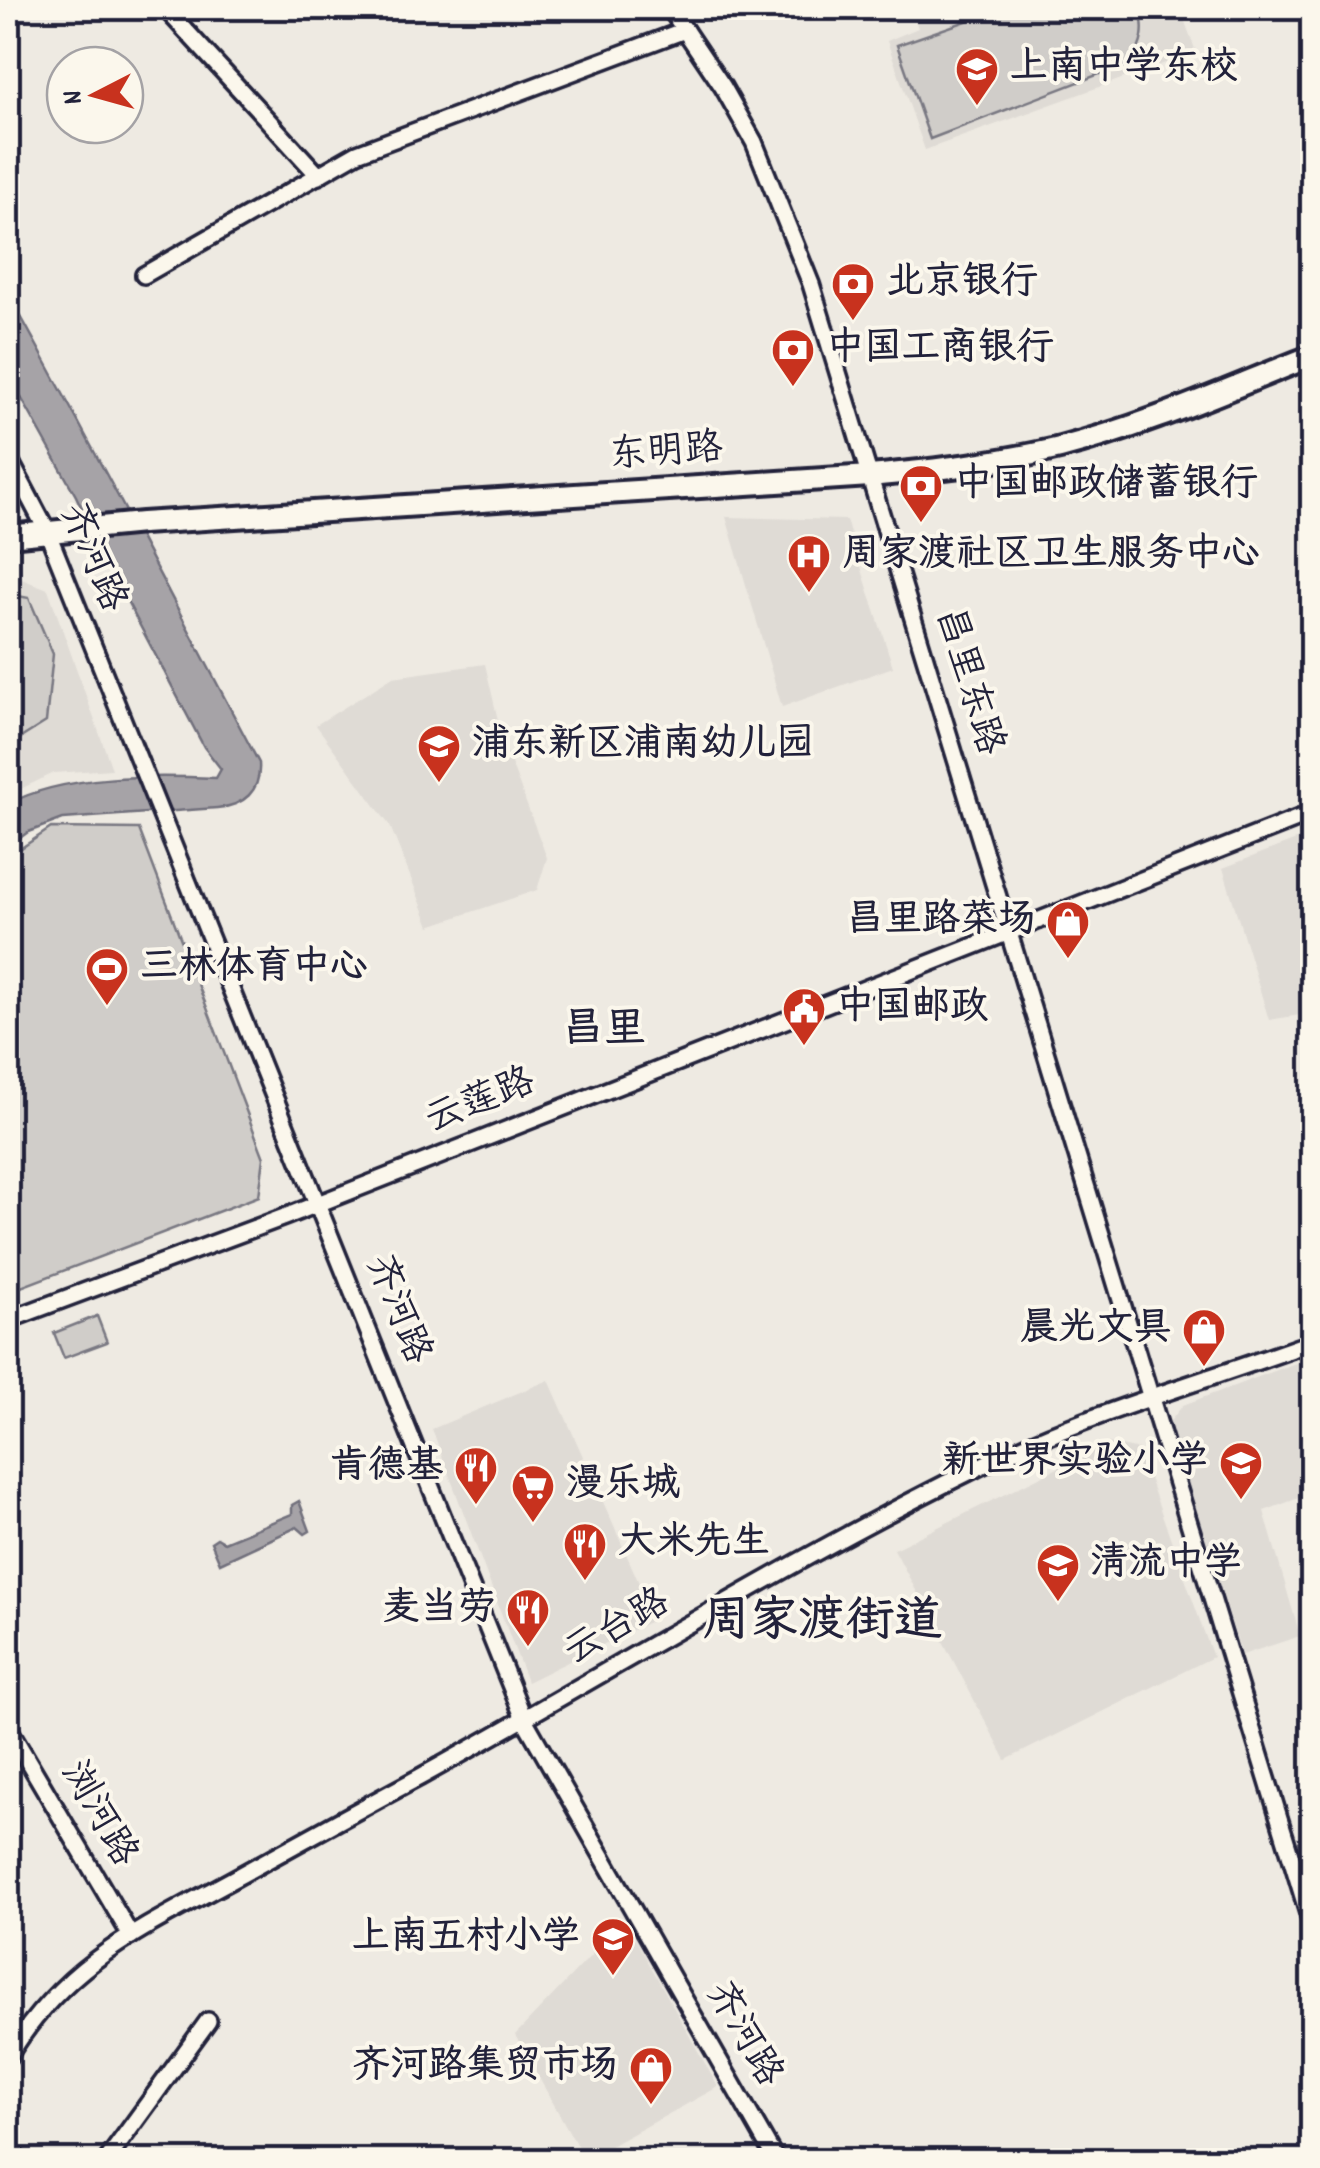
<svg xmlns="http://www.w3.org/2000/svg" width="1320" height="2168" viewBox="0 0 1320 2168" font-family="Dekko,'LXGW WenKai TC',sans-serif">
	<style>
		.built { fill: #dfdbd5 }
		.green { fill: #d0cdc9; stroke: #797882; stroke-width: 2.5 }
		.water { fill: #a6a3a7; stroke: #716f7c; stroke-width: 2.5 }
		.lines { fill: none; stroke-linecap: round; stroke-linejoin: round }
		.minor-casing { stroke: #22223b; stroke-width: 22 }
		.major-casing { stroke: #22223b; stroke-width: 28 }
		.minor { stroke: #fbf7ec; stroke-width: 15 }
		.major { stroke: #fbf7ec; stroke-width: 20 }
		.labels { text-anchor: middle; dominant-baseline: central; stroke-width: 8; stroke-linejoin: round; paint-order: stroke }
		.poi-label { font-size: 38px; font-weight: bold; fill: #22223b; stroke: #fbf7ec; text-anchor: start }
		.street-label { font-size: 38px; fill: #22223b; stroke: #fbf7ec }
		.quarter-label { font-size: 42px; font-weight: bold; fill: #22223b; stroke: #fbf7ec }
		.district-label { font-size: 48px; font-weight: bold; fill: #22223b; stroke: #fbf7ec }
	</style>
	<rect width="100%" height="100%" fill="#eeeae2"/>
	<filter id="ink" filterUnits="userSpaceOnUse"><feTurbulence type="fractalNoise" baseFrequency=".01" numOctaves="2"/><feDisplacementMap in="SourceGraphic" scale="20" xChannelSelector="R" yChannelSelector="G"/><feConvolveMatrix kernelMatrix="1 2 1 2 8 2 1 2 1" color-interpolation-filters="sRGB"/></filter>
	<g filter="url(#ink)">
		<g class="built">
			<path d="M911,8H1180L1196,52L925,150L887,41L918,28Z"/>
			<path d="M726,517L846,520L893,667L782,707Z"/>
			<path d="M8,574L48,589L112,769L54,773L8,795Z"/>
			<path d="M485,664L503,742L547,858L537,890L430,926L390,826L316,725L393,677Z"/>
			<path d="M1312,834V1013L1269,1020L1223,868Z"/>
			<path d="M1312,1357V1493L1264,1511L1300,1636L1242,1655L1168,1424L1183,1405Z"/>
			<path d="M549,1380L655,1619L527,1682L432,1429Z"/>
			<path d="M1108,1443L1139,1450L1213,1657L1006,1760L894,1549Z"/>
			<path d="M625,1920L718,2087L585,2160L515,2035Z"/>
		</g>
		<g class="green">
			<path d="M1004,8H1139C1146,29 1143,44 1131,62L930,139L897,45Z"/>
			<path d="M8,594L29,598L53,654L46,722L8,746Z"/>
			<path d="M51,828L139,829L264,1158L259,1196L8,1292V857Z"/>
			<path d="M97,1316L107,1342L64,1358L54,1333Z"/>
		</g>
		<g class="water">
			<path d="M8,293C94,448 176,606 259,763C261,791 244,806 217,808L63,819L28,832L8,847V804C64,774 153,775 216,778L221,769L204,747L107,563L76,496L8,374Z"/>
			<path d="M299,1501L310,1531L305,1534L297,1527L220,1563L211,1542L217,1538L224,1542L292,1514V1505Z"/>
		</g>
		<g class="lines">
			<g class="minor-casing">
				<g id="minor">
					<path d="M165,8L319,176"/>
					<path d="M670,8L723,87L754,142L811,284L1312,1926"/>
					<path d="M144,275L357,153L685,30"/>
					<path d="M8,457L47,531L524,1719L776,2160"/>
					<path d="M8,1320L287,1216L1312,813"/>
					<path d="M8,1727L131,1936"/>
					<path d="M8,2057C65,1962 142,1929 235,1878C297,1844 358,1810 420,1777C607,1674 789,1560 981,1466C1088,1413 1200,1383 1312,1342"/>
					<path d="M107,2160L208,2021"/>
				</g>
			</g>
			<g class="major-casing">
				<g id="major">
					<path d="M8,536L142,523L870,476C934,470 998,463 1060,448C1147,426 1230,388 1312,356"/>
					<path d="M8,2156L15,2160"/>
				</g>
			</g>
			<use href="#minor" class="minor"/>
			<use href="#major" class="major"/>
		</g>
	</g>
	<defs>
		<g id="school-pin" transform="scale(2.25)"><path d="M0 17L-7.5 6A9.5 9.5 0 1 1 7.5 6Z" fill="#c8321e" stroke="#fbf7ec"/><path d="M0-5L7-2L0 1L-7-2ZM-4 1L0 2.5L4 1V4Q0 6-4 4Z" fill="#fff"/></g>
		<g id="bank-pin" transform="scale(2.25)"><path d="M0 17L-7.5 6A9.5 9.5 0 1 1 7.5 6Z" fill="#c8321e" stroke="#fbf7ec"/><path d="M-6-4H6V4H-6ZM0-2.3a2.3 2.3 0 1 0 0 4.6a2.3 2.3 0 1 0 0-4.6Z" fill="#fff"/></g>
		<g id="hospital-pin" transform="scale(2.25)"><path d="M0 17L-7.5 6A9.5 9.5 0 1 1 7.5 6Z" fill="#c8321e" stroke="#fbf7ec"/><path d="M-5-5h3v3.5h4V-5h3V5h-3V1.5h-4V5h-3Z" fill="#fff"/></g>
		<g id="shop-pin" transform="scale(2.25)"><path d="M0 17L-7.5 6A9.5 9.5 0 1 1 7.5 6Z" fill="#c8321e" stroke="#fbf7ec"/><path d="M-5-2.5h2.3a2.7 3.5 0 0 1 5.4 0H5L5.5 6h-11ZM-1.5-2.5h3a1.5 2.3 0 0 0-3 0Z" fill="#fff"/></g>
		<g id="stadium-pin" transform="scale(2.25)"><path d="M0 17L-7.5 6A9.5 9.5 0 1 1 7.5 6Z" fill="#c8321e" stroke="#fbf7ec"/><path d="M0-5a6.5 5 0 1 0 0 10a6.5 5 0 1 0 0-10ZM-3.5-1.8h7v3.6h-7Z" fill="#fff"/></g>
		<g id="civic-pin" transform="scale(2.25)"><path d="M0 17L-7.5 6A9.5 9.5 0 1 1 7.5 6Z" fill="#c8321e" stroke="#fbf7ec"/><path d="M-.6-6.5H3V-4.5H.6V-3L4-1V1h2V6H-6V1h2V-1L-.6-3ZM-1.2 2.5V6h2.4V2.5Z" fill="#fff"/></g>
		<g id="restaurant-pin" transform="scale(2.25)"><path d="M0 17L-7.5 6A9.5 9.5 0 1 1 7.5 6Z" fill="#c8321e" stroke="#fbf7ec"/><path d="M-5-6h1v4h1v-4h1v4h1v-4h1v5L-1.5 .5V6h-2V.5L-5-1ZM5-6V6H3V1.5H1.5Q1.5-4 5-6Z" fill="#fff"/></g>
		<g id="supermarket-pin" transform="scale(2.25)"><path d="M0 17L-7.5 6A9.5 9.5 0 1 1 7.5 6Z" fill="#c8321e" stroke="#fbf7ec"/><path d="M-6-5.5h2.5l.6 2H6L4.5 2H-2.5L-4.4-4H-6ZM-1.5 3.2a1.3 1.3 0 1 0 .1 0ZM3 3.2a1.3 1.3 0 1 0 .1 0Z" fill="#fff"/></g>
	</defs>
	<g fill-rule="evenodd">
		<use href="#school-pin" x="977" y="69"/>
		<use href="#bank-pin" x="853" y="284"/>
		<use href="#bank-pin" x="793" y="350"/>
		<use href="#bank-pin" x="921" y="486"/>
		<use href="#hospital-pin" x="809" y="556"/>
		<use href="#school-pin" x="439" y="746"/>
		<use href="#shop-pin" x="1068" y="922"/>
		<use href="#stadium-pin" x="107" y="969"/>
		<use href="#civic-pin" x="804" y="1009"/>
		<use href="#shop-pin" x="1204" y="1330"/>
		<use href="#school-pin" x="1241" y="1463"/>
		<use href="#restaurant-pin" x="476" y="1468"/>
		<use href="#supermarket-pin" x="533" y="1486"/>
		<use href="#restaurant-pin" x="585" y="1544"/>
		<use href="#school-pin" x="1058" y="1565"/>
		<use href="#restaurant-pin" x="528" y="1610"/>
		<use href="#school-pin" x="613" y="1939"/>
		<use href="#shop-pin" x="651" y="2068"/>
	</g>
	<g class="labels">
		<g class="poi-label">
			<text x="1010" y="69">上南中学东校</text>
			<text x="886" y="284">北京银行</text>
			<text x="826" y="350">中国工商银行</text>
			<text x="954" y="486">中国邮政储蓄银行</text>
			<text x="842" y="556">周家渡社区卫生服务中心</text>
			<text x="472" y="746">浦东新区浦南幼儿园</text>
			<text x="1036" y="922" text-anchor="end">昌里路菜场</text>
			<text x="140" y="969">三林体育中心</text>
			<text x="836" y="1009">中国邮政</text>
			<text x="1172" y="1330" text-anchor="end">晨光文具</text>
			<text x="1208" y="1463" text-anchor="end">新世界实验小学</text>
			<text x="444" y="1468" text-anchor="end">肯德基</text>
			<text x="566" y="1486">漫乐城</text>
			<text x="618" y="1544">大米先生</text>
			<text x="1090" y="1565">清流中学</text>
			<text x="496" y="1610" text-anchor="end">麦当劳</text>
			<text x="580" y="1939" text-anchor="end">上南五村小学</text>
			<text x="618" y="2068" text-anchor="end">齐河路集贸市场</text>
		</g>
		<g class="street-label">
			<text transform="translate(666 454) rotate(-4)">东明路</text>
			<text transform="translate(91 558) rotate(67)">齐河路</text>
			<text transform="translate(967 682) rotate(73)">昌里东路</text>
			<text transform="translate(481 1103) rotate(-22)">云莲路</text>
			<text transform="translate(396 1310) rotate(68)">齐河路</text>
			<text transform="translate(618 1629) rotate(-30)">云台路</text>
			<text transform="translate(97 1815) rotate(60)">浏河路</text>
			<text transform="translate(742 2035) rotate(60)">齐河路</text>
		</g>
		<g class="quarter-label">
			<text x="604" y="1033">昌里</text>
		</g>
		<g class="district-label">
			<text x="822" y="1624">周家渡街道</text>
		</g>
	</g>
	<rect width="1320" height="2168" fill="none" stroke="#fbf7ec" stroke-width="40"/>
	<rect x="20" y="20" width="1280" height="2128" fill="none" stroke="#22223b" stroke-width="4" filter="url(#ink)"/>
	<g transform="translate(95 95) rotate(264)"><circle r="48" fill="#fbf7ec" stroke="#a4a2a5" stroke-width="2.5"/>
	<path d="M0-8L18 38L0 25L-18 38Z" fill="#c8321e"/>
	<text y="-15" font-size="28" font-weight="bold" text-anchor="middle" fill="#22223b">N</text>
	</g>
</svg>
